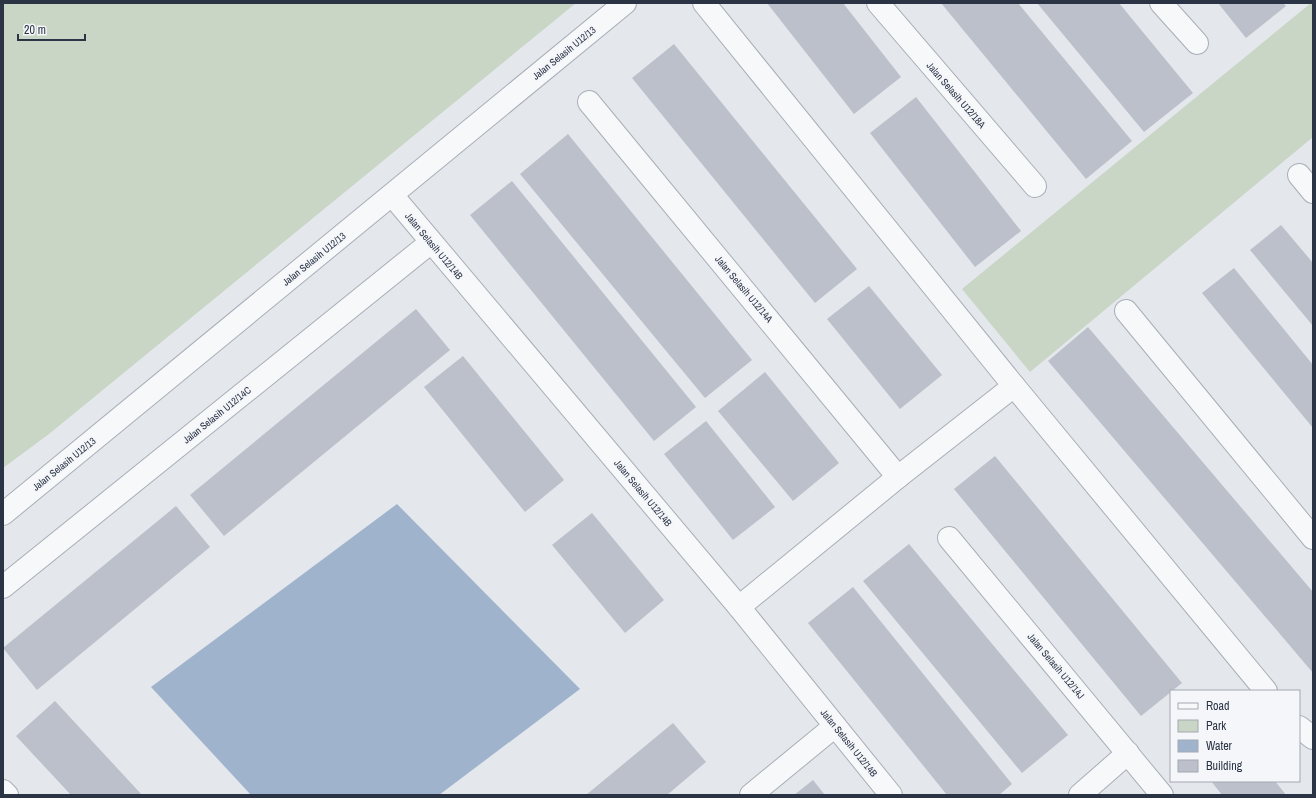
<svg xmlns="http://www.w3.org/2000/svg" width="1316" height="798" viewBox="0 0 1316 798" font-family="'Archivo Narrow',sans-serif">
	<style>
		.green { fill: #c9d6c5 }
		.water { fill: #9fb4cc }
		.building { fill: #bbc0ca }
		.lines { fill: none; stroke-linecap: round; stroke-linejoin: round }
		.minor-casing { stroke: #a9aeb7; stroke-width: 24 }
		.minor { stroke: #f7f8fa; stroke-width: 22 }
		.labels { text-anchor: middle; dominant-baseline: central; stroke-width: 4; stroke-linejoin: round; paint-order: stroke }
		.street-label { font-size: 10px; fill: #2b3445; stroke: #f4f6f9 }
	</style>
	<rect width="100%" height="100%" fill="#e4e7ec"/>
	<g class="green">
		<path d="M3,3H576L49,434L3,468Z"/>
		<path d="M1311,3H1313V137L1030,372L962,289Z"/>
	</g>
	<path class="water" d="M397,504L580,689L439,795H251L151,687Z"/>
	<g class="building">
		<path d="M767,3H843L901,77L854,114Z"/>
		<path d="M941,3H1018L1132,141L1086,179Z"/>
		<path d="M1037,3H1119L1193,93L1144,132Z"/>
		<path d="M1218,3H1283L1286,6L1246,38Z"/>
		<path d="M674,44L857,269L815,303L632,78Z"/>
		<path d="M916,97L1021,231L975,267L870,133Z"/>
		<path d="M568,134L752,360L705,398L520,174Z"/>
		<path d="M512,181L696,407L654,441L470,215Z"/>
		<path d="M1281,225L1313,263V326L1250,250Z"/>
		<path d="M1234,268L1313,365V428L1202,293Z"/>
		<path d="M869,286L942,375L900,409L827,319Z"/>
		<path d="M416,309L450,350L224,536L190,495Z"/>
		<path d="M1088,327L1313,592V673L1048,361Z"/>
		<path d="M463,356L564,480L525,512L424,387Z"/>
		<path d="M765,372L839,463L793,501L718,411Z"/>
		<path d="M706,421L775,507L733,540L664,454Z"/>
		<path d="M995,456L1182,683L1141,716L954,489Z"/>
		<path d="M176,506L210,547L37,690L3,648Z"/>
		<path d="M592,513L664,600L625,633L552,545Z"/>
		<path d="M909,544L1068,735L1022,773L863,581Z"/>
		<path d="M853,587L1012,784L999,795H947L808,623Z"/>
		<path d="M55,701L142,795H71L16,736Z"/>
		<path d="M673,723L706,762L667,795H586Z"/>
		<path d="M813,780L825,795H794Z"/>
		<path d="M1211,781H1275L1286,795H1222Z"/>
	</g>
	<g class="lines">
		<g class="minor-casing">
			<g id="minor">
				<path d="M704,3L1014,386L1266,691"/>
				<path d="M878,3L1035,186"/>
				<path d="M1161,3L1197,43"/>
				<path d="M589,102L898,477"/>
				<path d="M1299,175L1313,192"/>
				<path d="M392,195L739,607L891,795"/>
				<path d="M1126,311L1313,538"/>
				<path d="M3,514L625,3"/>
				<path d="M949,538L1162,795"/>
				<path d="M3,587L430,243"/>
				<path d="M739,607L898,477L1014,386"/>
				<path d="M1299,727L1313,738"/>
				<path d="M3,791L7,795"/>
				<path d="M751,795L835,726"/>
				<path d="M1080,795L1128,753"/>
			</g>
		</g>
		<use href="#minor" class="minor"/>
	</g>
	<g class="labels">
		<g class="street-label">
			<text transform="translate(564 53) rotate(-39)">Jalan Selasih U12/13</text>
			<text transform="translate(956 95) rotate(49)">Jalan Selasih U12/18A</text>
			<text transform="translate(434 246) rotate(50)">Jalan Selasih U12/14B</text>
			<text transform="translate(314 259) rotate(-39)">Jalan Selasih U12/13</text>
			<text transform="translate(744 289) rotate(50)">Jalan Selasih U12/14A</text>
			<text transform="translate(217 415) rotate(-39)">Jalan Selasih U12/14C</text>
			<text transform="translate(64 464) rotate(-39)">Jalan Selasih U12/13</text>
			<text transform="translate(643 493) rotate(50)">Jalan Selasih U12/14B</text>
			<text transform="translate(1056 666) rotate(50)">Jalan Selasih U12/14J</text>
			<text transform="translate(849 743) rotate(51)">Jalan Selasih U12/14B</text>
		</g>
	</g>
	<rect width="1316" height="798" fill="none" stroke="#2b3445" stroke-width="8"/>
	<rect x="1170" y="690" width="130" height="92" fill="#f4f6f9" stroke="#a4a8b1"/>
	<rect x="1178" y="703" width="20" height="6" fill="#f7f8fa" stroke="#a4a8b1"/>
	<text x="1206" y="710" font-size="12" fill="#2b3445">Road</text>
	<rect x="1178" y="720" width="20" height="12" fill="#c9d6c5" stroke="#a4a8b1"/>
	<text x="1206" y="730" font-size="12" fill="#2b3445">Park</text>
	<rect x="1178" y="740" width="20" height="12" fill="#9fb4cc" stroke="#a4a8b1"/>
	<text x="1206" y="750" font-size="12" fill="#2b3445">Water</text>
	<rect x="1178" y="760" width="20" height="12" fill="#bbc0ca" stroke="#a4a8b1"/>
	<text x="1206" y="770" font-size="12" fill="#2b3445">Building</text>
	<path d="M18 34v6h67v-6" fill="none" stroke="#2b3445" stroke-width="2"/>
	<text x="24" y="34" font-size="12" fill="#2b3445" stroke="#f4f6f9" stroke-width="3" paint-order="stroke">20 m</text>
</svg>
